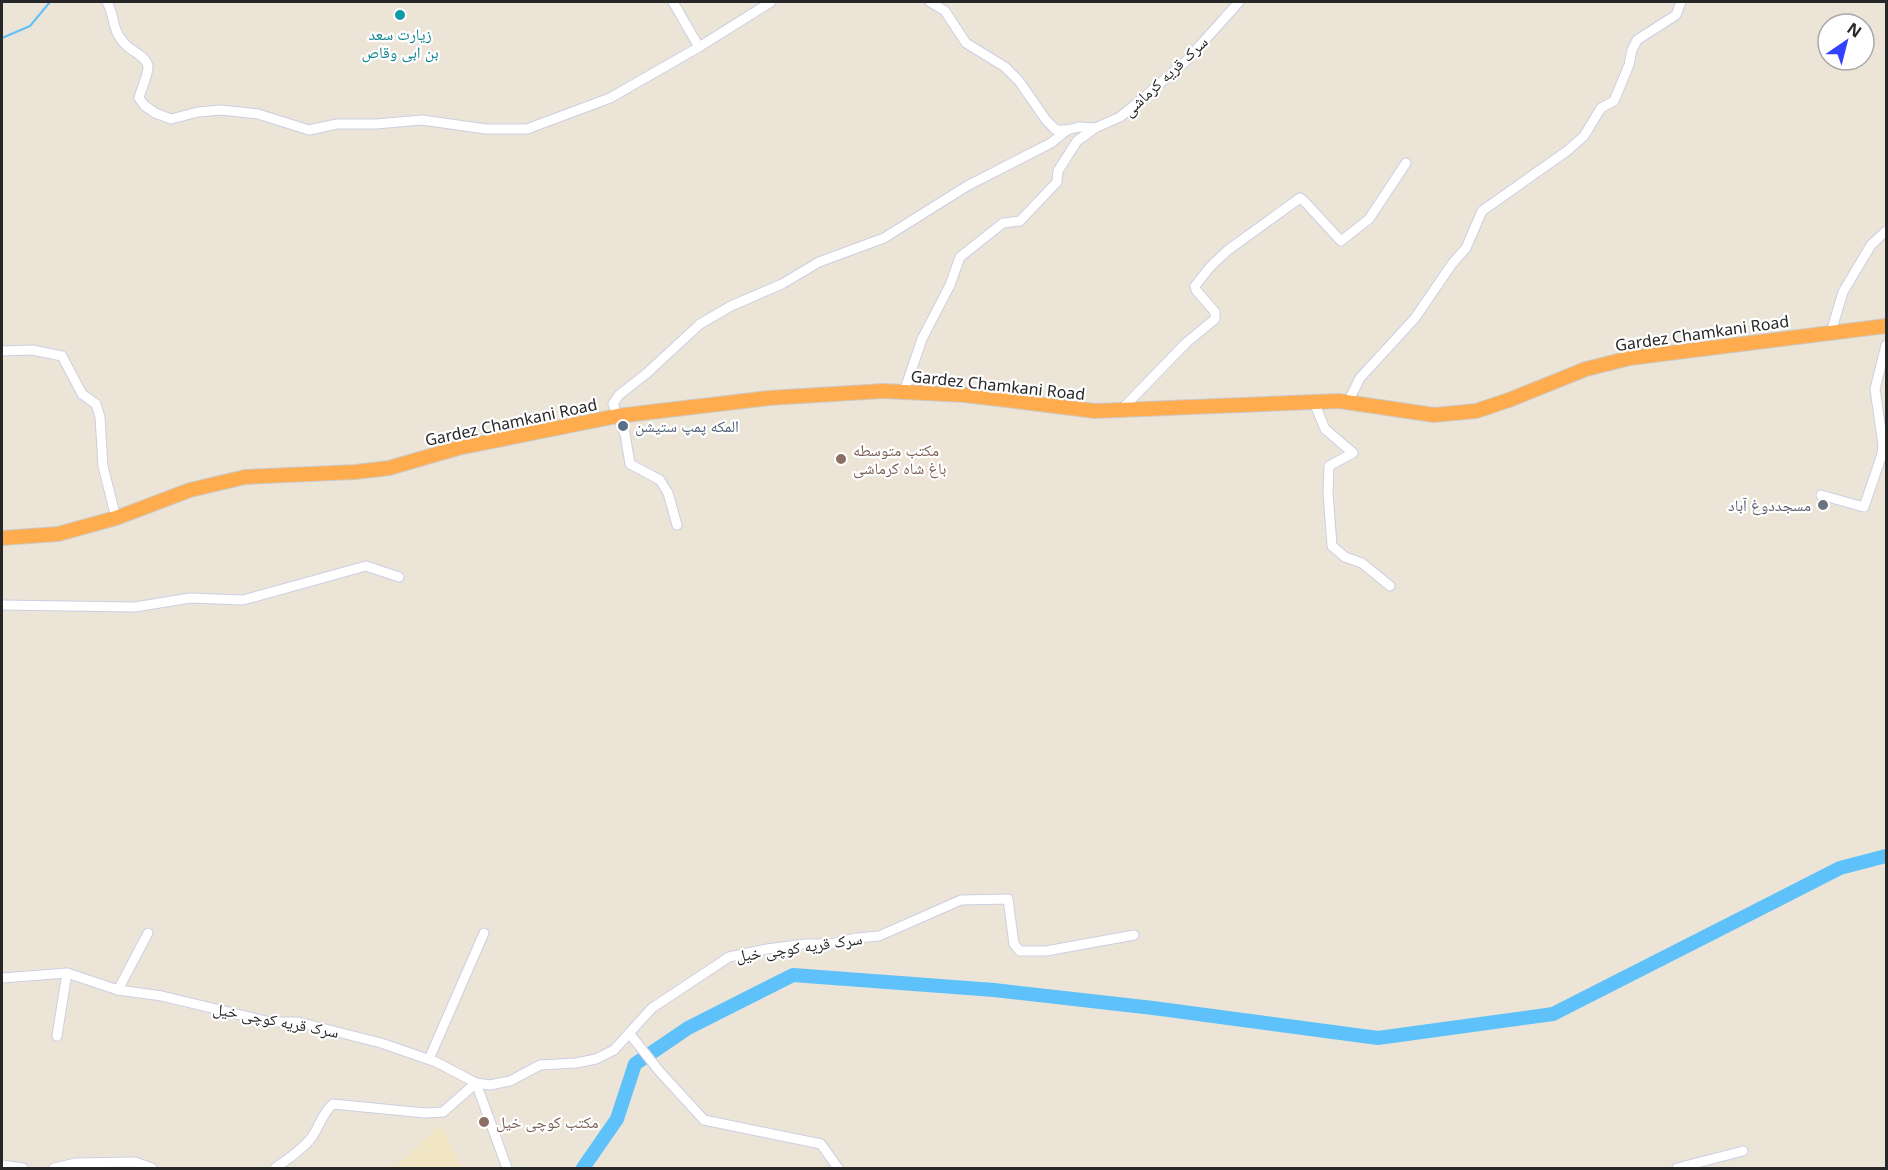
<svg xmlns="http://www.w3.org/2000/svg" width="1888" height="1170" viewBox="0 0 1888 1170" font-family="'Noto Sans','Noto Naskh Arabic',sans-serif">
	<style>
		.education { fill: #f0e6c4 }
		.lines { fill: none; stroke-linecap: round; stroke-linejoin: round }
		.stream { stroke: #5ec1fa; stroke-width: 2 }
		.river { stroke: #5ec1fa; stroke-width: 14 }
		.minor-casing { stroke: #cccee3; stroke-width: 11 }
		.highway-casing { stroke: #cbcbcb; stroke-width: 16 }
		.minor { stroke: #fff; stroke-width: 9 }
		.highway { stroke: #ffac4f; stroke-width: 14 }
		.culture-dot { fill: #0f9aa8; stroke: #fff; stroke-width: 2 }
		.service-dot { fill: #5c6f8a; stroke: #fff; stroke-width: 2 }
		.education-dot { fill: #8d6e63; stroke: #fff; stroke-width: 2 }
		.worship-dot { fill: #6b7280; stroke: #fff; stroke-width: 2 }
		.labels { text-anchor: middle; dominant-baseline: central; stroke-width: 4.5; stroke-linejoin: round; paint-order: stroke }
		.culture-label { font-size: 16px; fill: #0d838f; stroke: #fff }
		.street-label { font-size: 16px; fill: #272727; stroke: #fff }
		.service-label { font-size: 16px; fill: #4e5e75; stroke: #fff; text-anchor: start }
		.education-label { font-size: 16px; fill: #785e54; stroke: #fff; text-anchor: start }
		.worship-label { font-size: 16px; fill: #5b616d; stroke: #fff; text-anchor: end }
	</style>
	<rect width="100%" height="100%" fill="#ece5d7"/>
	<path class="education" d="M441,1125L462,1168H394Z"/>
	<g class="lines">
		<path class="stream" d="M2,38L30,26L50,2"/>
		<path class="river" d="M583,1168L617,1119L635,1064L688,1028L793,975L994,990L1153,1008L1378,1038L1553,1014L1840,868L1886,856"/>
		<g class="minor-casing">
			<g id="minor">
				<path d="M107,2C115,15 111,30 125,44C131,51 146,56 148,66C149,73 141,89 139,98L144,105L155,113L171,119L198,112L221,110L258,114L309,130L337,124H376L422,120L486,129H527L610,98L699,47L771,2"/>
				<path d="M673,2L699,47"/>
				<path d="M930,2L945,11L966,43L1005,67L1019,81L1046,120L1056,130H1067"/>
				<path d="M1831,332L1843,292L1871,245L1886,231"/>
				<path d="M2,351L32,350L62,356L82,394L96,404L100,417L103,466L116,518"/>
				<path d="M904,392L922,339L950,285L960,257L1003,223L1020,221L1057,182L1058,171L1077,141L1095,128L1120,117L1136,104L1186,61L1239,2"/>
				<path d="M1314,402L1325,429L1353,453L1329,466L1328,492L1332,546L1345,557L1362,563L1390,586"/>
				<path d="M1348,402L1360,378L1415,318L1452,264L1466,248L1482,211L1567,151L1584,136L1601,108L1614,101L1629,65L1632,50L1637,40L1676,15L1681,2"/>
				<path d="M1121,410L1186,343L1215,319V312L1196,290L1195,286L1210,267L1228,250L1300,198L1304,201L1341,241L1369,219L1406,163"/>
				<path d="M1821,495L1864,507L1882,454L1883,445L1875,389L1886,345"/>
				<path d="M677,525L668,493L660,480L630,464L625,434L613,404L619,395L647,373L700,324L731,306L782,284L819,262L884,238L967,186L1051,143L1067,130L1079,127L1095,128"/>
				<path d="M2,605L135,607L190,598L243,600L366,566L399,577"/>
				<path d="M2,978L67,973L118,990L162,996L270,1022H298L381,1043L436,1062L476,1083L490,1085L510,1081L540,1065L576,1063L596,1059L614,1050L652,1008L729,957L767,949L805,944H831L857,938L879,936L961,900L1008,899L1014,944L1020,951H1046L1134,935"/>
				<path d="M118,990L148,933"/>
				<path d="M629,1033L660,1072L704,1120L821,1144L838,1168"/>
				<path d="M57,1036L67,973"/>
				<path d="M429,1059L484,933"/>
				<path d="M2,1165L23,1168"/>
				<path d="M54,1168L76,1163L135,1162L152,1168"/>
				<path d="M275,1168C287,1160 303,1149 312,1137C319,1127 323,1112 333,1104L425,1113L443,1112L476,1083L507,1168"/>
				<path d="M1677,1168L1743,1151"/>
			</g>
		</g>
		<g class="highway-casing">
			<path id="highway" d="M2,538L58,534L116,518L190,490L245,477L355,472L389,468L458,448L617,416L769,398L883,391L965,395L1095,411L1339,401L1434,415L1476,411L1509,400L1586,369L1630,358L1886,326"/>
		</g>
		<use href="#minor" class="minor"/>
		<use href="#highway" class="highway"/>
	</g>
	<circle class="culture-dot" cx="400" cy="15" r="6"/>
	<circle class="service-dot" cx="623" cy="426" r="6"/>
	<g class="education-dot">
		<circle cx="841" cy="459" r="6"/>
		<circle cx="484" cy="1122" r="6"/>
	</g>
	<circle class="worship-dot" cx="1823" cy="505" r="6"/>
	<g class="labels">
		<g class="culture-label">
			<text x="400" y="34">زیارت سعد<tspan x="400" dy="18">بن ابی وقاص</tspan></text>
		</g>
		<g class="street-label">
			<text transform="translate(1165 76) rotate(-43)">سرک قریه کرماشی</text>
			<text transform="translate(1702 333) rotate(-8)">Gardez Chamkani Road</text>
			<text transform="translate(998 385) rotate(6)">Gardez Chamkani Road</text>
			<text transform="translate(511 422) rotate(-12)">Gardez Chamkani Road</text>
			<text transform="translate(799 947) rotate(-8)">سرک قریه کوچی خیل</text>
			<text transform="translate(276 1020) rotate(11)">سرک قریه کوچی خیل</text>
		</g>
		<g class="service-label">
			<text x="635" y="426">المکه پمپ ستیشن</text>
		</g>
		<g class="education-label">
			<text x="853" y="450">مکتب متوسطه<tspan x="853" dy="18">باغ شاه کرماشی</tspan></text>
			<text x="496" y="1122">مکتب کوچی خیل</text>
		</g>
		<g class="worship-label">
			<text x="1811" y="505">مسجددوغ آباد</text>
		</g>
	</g>
	<rect width="1888" height="1170" fill="none" stroke="#272727" stroke-width="6"/>
	<g transform="translate(1846 42) rotate(35)"><circle r="28" fill="#ffffff" stroke="#a9a9a9" stroke-width="1.5"/>
	<path d="M0-4.5L10 22L0 15L-10 22Z" fill="#3143ff"/>
	<text y="-9" font-size="16" font-weight="bold" text-anchor="middle" fill="#272727">N</text>
	</g>
</svg>
